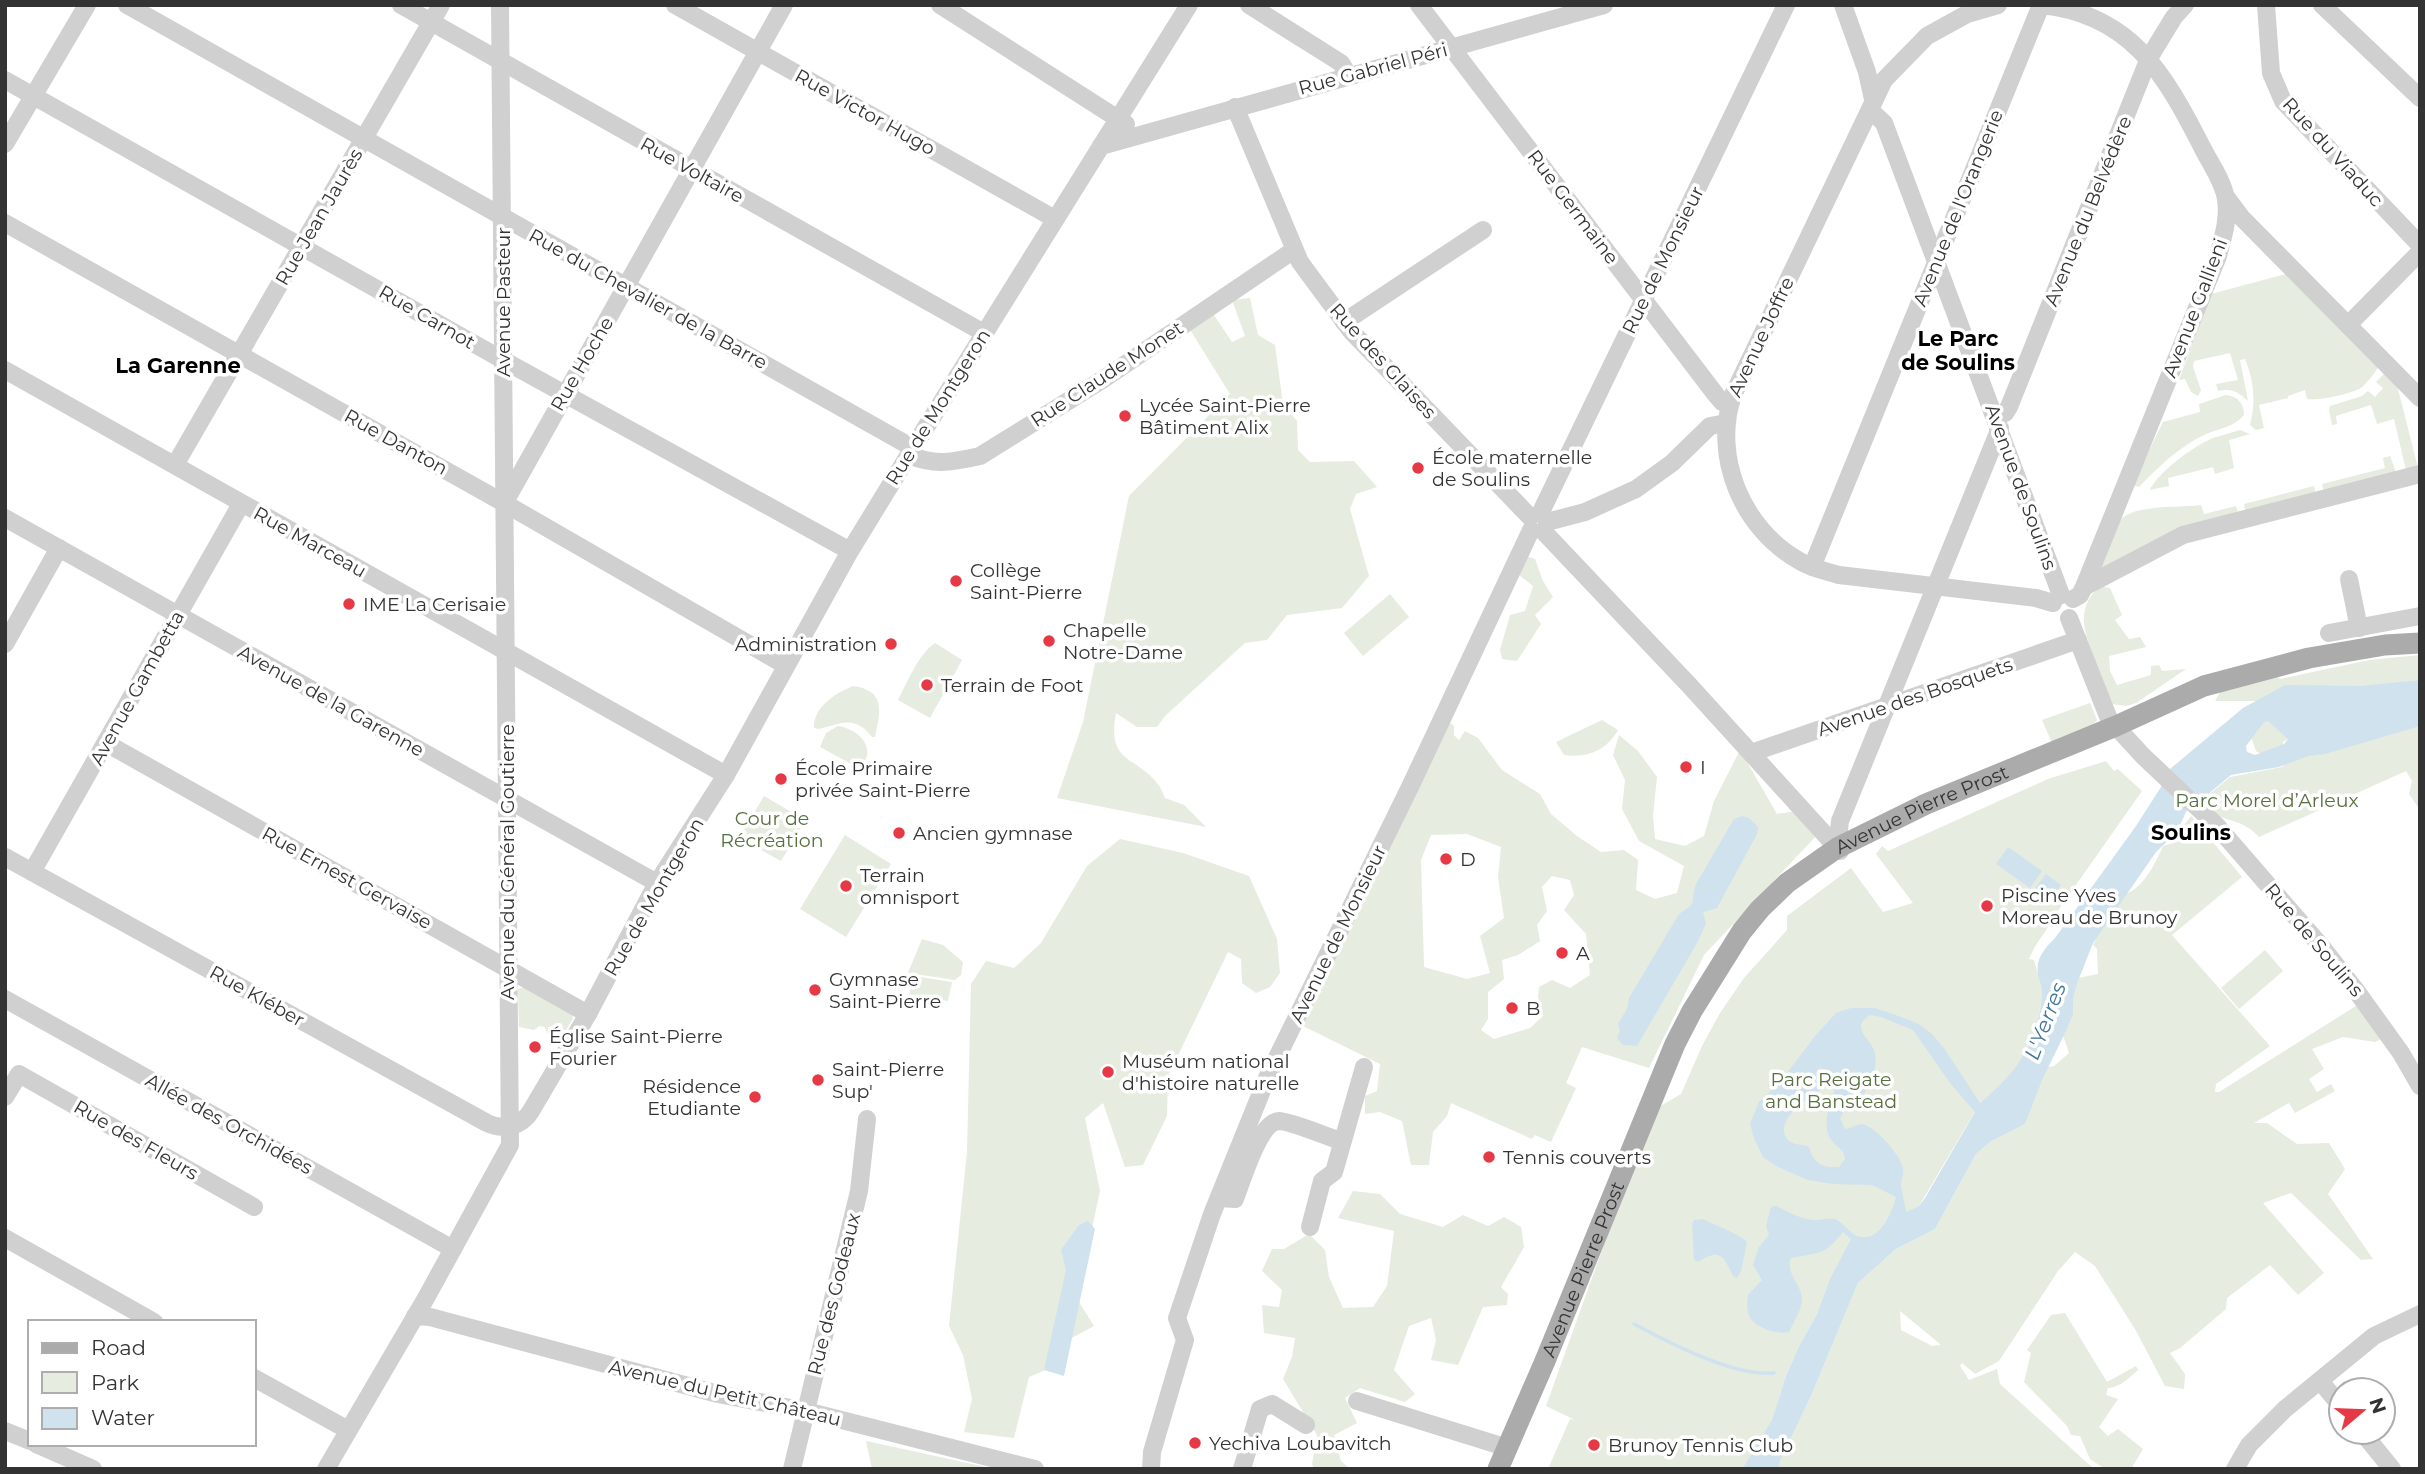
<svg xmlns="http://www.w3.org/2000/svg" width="2425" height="1474" viewBox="0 0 2425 1474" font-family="Montserrat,sans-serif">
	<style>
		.green { fill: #e6ecdf; fill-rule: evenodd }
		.water { fill: #cfe2ee; fill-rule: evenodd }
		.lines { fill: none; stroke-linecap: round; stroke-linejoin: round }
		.stream { stroke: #cfe2ee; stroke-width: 3.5 }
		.minor { stroke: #d0d0d0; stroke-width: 18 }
		.major { stroke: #ababab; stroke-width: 21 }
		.poi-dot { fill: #e63946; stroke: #fff; stroke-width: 2.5 }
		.labels { text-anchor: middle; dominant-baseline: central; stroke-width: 7; stroke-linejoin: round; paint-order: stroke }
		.street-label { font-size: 19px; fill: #333; stroke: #fff }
		.poi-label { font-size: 19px; fill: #333; stroke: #fff; text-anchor: start }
		.park-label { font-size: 19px; fill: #56703f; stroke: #fff }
		.neighbourhood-label { font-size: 21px; font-weight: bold; fill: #000; stroke: #fff }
		.water-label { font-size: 21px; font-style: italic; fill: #3f7597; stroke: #fff }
	</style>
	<rect width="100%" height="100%" fill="#fff"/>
	<g class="green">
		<path d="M2286,274L2380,365C2375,372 2369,381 2362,387C2353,394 2318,401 2307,399L2305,390L2288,396V398L2259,405L2264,428L2256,430L2250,425C2256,402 2254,381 2245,359L2240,360L2248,401C2238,392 2232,388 2218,391L2216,384L2238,380L2230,353L2194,361L2193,367L2201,390L2198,396L2191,392L2185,379L2179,380L2211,294Z"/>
		<path d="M1250,298L1258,335L1275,345L1283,404L1297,421L1298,450L1310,462L1354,461L1377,487L1356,494L1350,509L1369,576L1342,608L1287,615L1267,640L1245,643L1165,716L1157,727H1137L1116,713C1107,763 1133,754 1157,783C1161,787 1163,794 1165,798L1184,805L1206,827L1057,798L1083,722L1129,496L1230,394L1189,328L1211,311L1232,342L1245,336L1232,300Z"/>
		<path d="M2384,374H2388L2397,385L2418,468L2406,470L2394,419L2377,424L2371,405L2336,416L2337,424L2332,425L2329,410L2330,406L2362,396L2368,391L2375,397L2383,388L2376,382Z"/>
		<path d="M2226,395C2237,396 2244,403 2244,415C2233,428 2219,428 2204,435C2179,447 2158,467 2139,487L2132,485L2163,422L2200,412L2199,404Z"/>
		<path d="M2240,430L2250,434L2229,440L2234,468L2215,474L2213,467L2168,478L2169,486L2150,490C2157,473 2195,445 2213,438C2222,435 2231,433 2240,430Z"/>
		<path d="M2390,456L2396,472L2324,493L2322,484L2385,468L2383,458Z"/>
		<path d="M2314,486L2316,495L2245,510L2244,504Z"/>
		<path d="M2201,505L2204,514L2236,506L2238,513L2107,570L2095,569C2101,558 2112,528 2120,520C2135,504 2179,508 2201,505Z"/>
		<path d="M1526,556L1535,559L1543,581L1553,597L1535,615L1541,624L1517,661L1502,659L1500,650L1510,615L1525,611L1533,586L1518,574Z"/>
		<path d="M2104,587L2110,588L2122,615L2115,620L2129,639L2140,637L2146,647L2109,656L2110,671L2117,685L2151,675V666L2159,665L2162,671L2186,669L2136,703L2126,706L2112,704C2105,686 2084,638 2084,622C2083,608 2090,590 2104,587Z"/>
		<path d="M1390,594L1409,617L1363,656L1344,633Z"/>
		<path d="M935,643L962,660L930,718L898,700C908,681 918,655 935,643Z"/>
		<path d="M2420,655V680L2255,701H2215L2222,689L2274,674L2280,679L2369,660Z"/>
		<path d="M853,686C887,691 880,712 875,737H872C855,715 842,723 819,729L814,728C813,707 836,693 853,686Z"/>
		<path d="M2090,703L2097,720L2092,726L2052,743L2042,720Z"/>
		<path d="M2264,713L2289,738L2283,742V746L2261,754L2256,751L2251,737Z"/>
		<path d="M1447,720L1454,726V735L1459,740L1465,731L1478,738L1502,770L1540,794L1551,814L1577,836L1601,852L1624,850L1638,860L1636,890L1655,899L1677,893L1684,866L1639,841L1622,809L1625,780L1613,755L1619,735L1638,751L1657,777L1653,816L1655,839L1685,846L1704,836L1714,801L1740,750L1777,814L1798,811L1819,833L1704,955L1649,1068L1582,1047L1566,1083L1576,1088L1551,1142L1535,1135L1532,1139L1451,1103L1447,1116L1433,1132L1429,1165H1411L1402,1121L1380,1112L1365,1114V1096L1377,1091L1380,1064L1301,1025ZM1467,834L1501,847L1498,877L1504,918L1480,936L1490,973L1467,979L1424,967L1421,860L1431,835ZM1552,876L1570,880L1574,895L1564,910L1586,934L1590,975L1570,988L1552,980L1539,987L1538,998L1543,1016L1530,1028L1494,1039L1481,1030L1488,1019V992L1504,979L1502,960L1518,955L1540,941L1537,925L1547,911L1542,887Z"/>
		<path d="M1602,720L1618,730C1606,751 1587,758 1564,755L1556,742Z"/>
		<path d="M2420,724V810L2409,794L2412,781L2406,771L2259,837C2238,814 2221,826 2200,802L2230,777L2282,767L2302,751Z"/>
		<path d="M838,726C862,730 880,752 856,770L852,769L853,765L820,747L826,733Z"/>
		<path d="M2106,761L2114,771L2118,769L2142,791L2059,909C2050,927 2036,941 2029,959L2034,960L2043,994L2036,1029L2020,1063L1998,1088L1980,1103L1919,1206L1909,1211L1829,1281L1817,1314L1799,1346L1786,1376L1772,1421L1742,1469H1548L1570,1419L1575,1420L1546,1406L1652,1111L1681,1094L1702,1046L1720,1013L1744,978L1787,930V916L1851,868L1883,912L1913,903L1876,854L1882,846L1888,851L2048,779Z"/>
		<path d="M764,796L805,820L781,861L739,838Z"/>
		<path d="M2191,816L2242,877L2172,935L2270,1046L2216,1084L2215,1092H2219L2359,1004L2381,1039L2375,1042L2343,1037L2312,1049L2324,1069L2309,1079L2317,1092L2331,1084L2335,1091L2295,1113L2289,1103L2254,1123H2267L2297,1144L2329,1143L2345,1169L2328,1194L2373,1259L2361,1260L2291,1193L2263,1203L2324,1273L2298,1295L2270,1265L2227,1298L2226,1309L2180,1348L2170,1353L2185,1374L2184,1389L2165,1386L2135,1329L2095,1266L2075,1252L2058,1271L1999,1361L1975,1374L1962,1363L1960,1366L1969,1380L1997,1369L2000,1384L2094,1469H1779L1780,1461L1811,1396L1858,1283L1896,1249L1935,1229L1976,1154L1990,1142L2025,1124L2038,1069L2054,1066L2069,1053L2059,1024L2073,979L2098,974L2097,949L2093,945C2102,932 2090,921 2107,905C2115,897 2127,895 2136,888C2148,878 2157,860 2163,846L2170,844ZM1900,1311L1940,1344V1345L1932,1346L1901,1330Z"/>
		<path d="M845,835L891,864L846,937L800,909Z"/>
		<path d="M1120,839L1183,853L1249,876L1277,939L1280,973L1270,987L1256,993L1242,983L1241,959L1228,952L1168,1076L1167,1116L1143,1165L1125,1167L1103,1103L1085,1118L1100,1191L1077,1299L1094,1326L1066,1341L1059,1364L1029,1377L1014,1438L964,1432L972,1399L963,1355L949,1326L967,1152L971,984L986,961L1014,968L1041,943L1087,866Z"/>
		<path d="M922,939L943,945L963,962L961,975L955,980L908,973Z"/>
		<path d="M2265,950L2283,971L2239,1009L2221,988Z"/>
		<path d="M914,976L952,982L948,1001L909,995Z"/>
		<path d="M524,987L571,1012L573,1018L561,1039L547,1033L545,1027L539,1026L534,1030L519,1027L518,989Z"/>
		<path d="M1353,1191L1380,1194L1400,1214L1443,1227L1463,1215L1488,1226L1504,1217L1521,1227L1524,1247L1501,1287L1508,1294L1507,1305L1483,1307L1458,1365L1431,1360L1436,1340L1431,1318L1409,1326L1394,1370L1415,1394L1405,1402L1360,1388L1345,1398L1357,1423L1334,1435L1341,1461L1350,1469H1314L1312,1464L1317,1435L1283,1379L1292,1357L1295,1338L1264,1333L1262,1305L1279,1307L1282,1290L1262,1271L1272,1249H1284L1309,1234L1325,1250L1329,1277L1343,1308L1373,1307L1387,1286L1394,1231L1338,1218Z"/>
		<path d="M2065,1313L2107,1382L2136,1366L2138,1370C2129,1378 2119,1388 2108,1388L2106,1395L2118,1399L2099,1427L2108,1436L2118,1429L2143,1449L2131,1469H2105L2090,1459L2080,1436L2071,1435L2067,1426L2024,1382L2031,1353L2027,1350L2051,1315Z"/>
		<path d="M866,1441L995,1469H872Z"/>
	</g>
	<g class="water">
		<path d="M2420,680V726L2325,754L2308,756L2279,767L2231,775L2201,800L2198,799L2186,812L2177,832L2156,852L2093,943L2076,986L2073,998V1014L2065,1033L2042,1080L2025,1124L1990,1142L1976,1154L1935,1229L1896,1249L1858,1283L1811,1396L1780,1461L1779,1469H1742L1772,1420L1786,1376L1799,1346L1817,1314L1829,1281L1851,1239L1843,1232C1823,1257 1819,1252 1791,1258C1785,1275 1803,1285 1802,1301C1801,1311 1793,1323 1789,1332C1778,1335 1757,1328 1751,1319C1746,1312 1747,1303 1748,1295L1762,1280L1753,1265L1759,1247L1769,1235L1766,1226L1771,1207L1776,1206C1787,1211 1800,1219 1813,1220C1820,1221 1827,1217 1835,1219C1844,1223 1849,1233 1857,1236C1880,1244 1892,1212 1896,1197L1872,1185L1833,1184L1808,1180L1776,1166L1763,1157L1754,1138L1750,1124L1759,1102L1781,1081L1815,1036L1836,1013L1851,1008H1875L1893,1014L1919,1024L1932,1034L1944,1048L1980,1103C2017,1072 2036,1046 2042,997C2043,990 2040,983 2038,976C2035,959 2044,949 2055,938L2136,826L2161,787V777L2164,774L2243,708L2285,685L2360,686ZM2268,721L2288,739L2284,744L2255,755L2247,752L2246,746L2264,722ZM1870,1015L1881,1017L1913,1030L1950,1083L1975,1112L1925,1198L1919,1206L1906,1212C1905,1203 1902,1194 1901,1185C1901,1180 1904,1173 1903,1168C1901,1156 1874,1124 1861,1124C1856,1125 1851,1128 1845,1129L1840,1118L1843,1113L1842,1107C1848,1104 1857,1101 1862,1096C1872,1085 1880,1061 1873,1048C1867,1036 1851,1027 1870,1015ZM1830,1085L1835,1090C1829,1104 1821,1128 1832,1141C1838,1149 1844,1148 1845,1159L1839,1167C1822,1168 1814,1164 1809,1147C1803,1144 1791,1145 1787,1139C1772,1118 1816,1092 1830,1085Z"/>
		<path d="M1742,816L1749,818L1758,827L1757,834L1717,908L1703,912L1706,924L1697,943L1637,1046L1623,1045L1617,1038L1620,1030L1618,1024L1627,1009L1629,998L1679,914C1700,901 1689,903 1696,884L1734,819Z"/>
		<path d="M2008,847L2042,871L2030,888L1996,864Z"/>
		<path d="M2046,874L2061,885L2048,902L2033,891Z"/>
		<path d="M1703,1219C1713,1224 1741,1235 1747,1242L1741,1271L1737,1278L1733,1276C1723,1255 1720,1248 1698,1262L1694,1260L1692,1224L1694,1220Z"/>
		<path d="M1088,1221L1095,1229L1064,1376L1044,1370L1066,1270L1061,1250L1079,1225Z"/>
	</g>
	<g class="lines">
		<path class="stream" d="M1634,1324C1670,1343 1734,1377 1774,1373"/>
		<g class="minor">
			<path d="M127,5L913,448"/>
			<path d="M401,5L984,333"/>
			<path d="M675,5L1055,219"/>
			<path d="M940,5L1126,124"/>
			<path d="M1249,5L1341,63L1349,76"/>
			<path d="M1419,5L1716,395L1722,402L1729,405"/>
			<path d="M1843,5L1867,72L1873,99"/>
			<path d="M1998,5L1967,14L1927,36L1884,80L1733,395C1712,456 1742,528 1798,560C1810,568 1825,571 1839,575L2036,598L2053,603"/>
			<path d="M2040,5C2130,13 2164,73 2201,145C2209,162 2223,180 2226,199C2229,219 2223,237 2218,256L2084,587L2080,595L2073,599"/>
			<path d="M2266,5L2271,73L2283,101L2420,245"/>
			<path d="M2322,5L2420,98"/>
			<path d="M5,80L503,360L850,551"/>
			<path d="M1235,107L1300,262L1351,331L1530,517"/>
			<path d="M1870,110L1884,123L2061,595"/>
			<path d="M5,144L87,5"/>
			<path d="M1101,146L1604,5"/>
			<path d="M2226,197L2241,217L2420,398"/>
			<path d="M5,223L504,503L785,665"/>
			<path d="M1344,322L1483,230"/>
			<path d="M2348,325L2420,252"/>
			<path d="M5,370L726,775"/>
			<path d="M1996,418L2005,413L2009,407L2149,58L2174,17L2185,5"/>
			<path d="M909,455C934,466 954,462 980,456L1105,378L1294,250"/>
			<path d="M175,465L441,5"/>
			<path d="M506,500L784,5"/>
			<path d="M1540,514L1786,5"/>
			<path d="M5,518L657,883"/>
			<path d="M1547,522L1585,512L1636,489L1672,463L1710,426L1726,423"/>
			<path d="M1543,531L1689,685L1840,851"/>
			<path d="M1812,567L2041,5"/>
			<path d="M2349,579L2359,628"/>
			<path d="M2084,587L2183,535L2420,474"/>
			<path d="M2069,618L2109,719L2143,756L2216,825L2321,946L2355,989L2401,1053L2420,1086"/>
			<path d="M2329,633L2420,616"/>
			<path d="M5,644L59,548"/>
			<path d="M106,743L588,1014"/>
			<path d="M1751,753L2078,640"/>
			<path d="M1837,848L1840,821L2000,428"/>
			<path d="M5,857L487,1123C503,1131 522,1126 531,1111L588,1014L657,883L726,775L850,551L913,448L1189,5"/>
			<path d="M32,872L241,504"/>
			<path d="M5,999L453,1249"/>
			<path d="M5,1097L19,1074L254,1207"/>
			<path d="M1219,1198L1235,1199C1242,1181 1259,1122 1279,1121C1290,1121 1328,1137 1341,1141"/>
			<path d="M1310,1227L1322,1181L1334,1172L1364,1067"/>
			<path d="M5,1238L154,1322"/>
			<path d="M415,1316L430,1317L718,1394L806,1411L1035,1469"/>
			<path d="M254,1378L348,1430"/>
			<path d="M2320,1381L2341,1406"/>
			<path d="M1357,1401L1508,1448"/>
			<path d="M5,1431L30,1441"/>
			<path d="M2362,1432L2392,1469"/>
			<path d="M36,1444L93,1469"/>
			<path d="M326,1469L426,1298L510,1145L500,5"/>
			<path d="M792,1469L859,1191L867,1119"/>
			<path d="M1151,1469L1152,1452L1185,1340L1177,1318L1212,1214L1267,1078L1410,787L1531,530"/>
			<path d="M1242,1469L1260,1409L1272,1404L1306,1425"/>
			<path d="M2235,1469L2249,1445L2285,1409L2374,1336L2420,1314"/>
		</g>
		<path class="major" id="s1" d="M1498,1469L1545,1361L1675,1044L1692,1011L1742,931L1760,909L1787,883L1837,848L1926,804L2116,726L2204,686L2309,658L2385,645L2420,643"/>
	</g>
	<g class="poi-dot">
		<circle cx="1125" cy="416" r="7"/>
		<circle cx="1418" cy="468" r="7"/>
		<circle cx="956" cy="581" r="7"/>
		<circle cx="349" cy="604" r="7"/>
		<circle cx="1049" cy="641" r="7"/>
		<circle cx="891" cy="644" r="7"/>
		<circle cx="927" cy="685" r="7"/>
		<circle cx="1686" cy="767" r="7"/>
		<circle cx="781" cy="779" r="7"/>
		<circle cx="899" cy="833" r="7"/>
		<circle cx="1446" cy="859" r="7"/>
		<circle cx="846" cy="886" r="7"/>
		<circle cx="1987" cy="906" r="7"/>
		<circle cx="1562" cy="953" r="7"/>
		<circle cx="815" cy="990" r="7"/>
		<circle cx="1512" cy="1008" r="7"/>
		<circle cx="535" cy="1047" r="7"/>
		<circle cx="1108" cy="1072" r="7"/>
		<circle cx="818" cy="1080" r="7"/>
		<circle cx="755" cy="1097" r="7"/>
		<circle cx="1489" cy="1157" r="7"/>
		<circle cx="1195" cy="1443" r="7"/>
		<circle cx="1594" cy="1445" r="7"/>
	</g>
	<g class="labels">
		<g class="street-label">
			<text transform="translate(1373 69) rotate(-15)">Rue Gabriel Péri</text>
			<text transform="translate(865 112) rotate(29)">Rue Victor Hugo</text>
			<text transform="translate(2333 152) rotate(48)">Rue du Viaduc</text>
			<text transform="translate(692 170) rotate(29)">Rue Voltaire</text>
			<text transform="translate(1573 207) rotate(53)">Rue Germaine</text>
			<text transform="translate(1958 208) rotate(-68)">Avenue de l'Orangerie</text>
			<text transform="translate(2088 211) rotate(-68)">Avenue du Belvédère</text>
			<text transform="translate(319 217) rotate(-60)">Rue Jean Jaurès</text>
			<text transform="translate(1663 260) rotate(-64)">Rue de Monsieur</text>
			<text transform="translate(648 299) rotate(29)">Rue du Chevalier de la Barre</text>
			<text transform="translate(503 302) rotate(-90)">Avenue Pasteur</text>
			<text transform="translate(2195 308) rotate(-69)">Avenue Gallieni</text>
			<text transform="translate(427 317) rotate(30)">Rue Carnot</text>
			<text transform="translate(1761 337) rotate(-65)">Avenue Joffre</text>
			<text transform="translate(1383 361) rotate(48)">Rue des Glaises</text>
			<text transform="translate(582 364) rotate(-60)">Rue Hoche</text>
			<text transform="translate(1107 374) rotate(-33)">Rue Claude Monet</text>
			<text transform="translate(938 407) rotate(-58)">Rue de Montgeron</text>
			<text transform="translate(396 442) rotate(29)">Rue Danton</text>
			<text transform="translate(2021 487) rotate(70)">Avenue de Soulins</text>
			<text transform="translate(310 542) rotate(29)">Rue Marceau</text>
			<text transform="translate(137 688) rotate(-61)">Avenue Gambetta</text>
			<text transform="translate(1915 697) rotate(-19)">Avenue des Bosquets</text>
			<text transform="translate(331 701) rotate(29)">Avenue de la Garenne</text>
			<text stroke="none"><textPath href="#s1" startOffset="812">Avenue Pierre Prost</textPath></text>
			<text transform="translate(507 862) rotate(-90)">Avenue du Général Goutierre</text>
			<text transform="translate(347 878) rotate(29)">Rue Ernest Gervaise</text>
			<text transform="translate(654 897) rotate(-60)">Rue de Montgeron</text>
			<text transform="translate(1338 934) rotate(-64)">Avenue de Monsieur</text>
			<text transform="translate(2314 940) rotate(50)">Rue de Soulins</text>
			<text transform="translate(257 996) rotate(29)">Rue Kléber</text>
			<text transform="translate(229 1124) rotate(29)">Allée des Orchidées</text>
			<text transform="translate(136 1140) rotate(30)">Rue des Fleurs</text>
			<text stroke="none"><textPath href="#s1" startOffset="217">Avenue Pierre Prost</textPath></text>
			<text transform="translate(834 1294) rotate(-76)">Rue des Godeaux</text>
			<text transform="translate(725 1393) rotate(13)">Avenue du Petit Château</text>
		</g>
		<g class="poi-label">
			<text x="1139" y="405">Lycée Saint-Pierre<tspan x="1139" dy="22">Bâtiment Alix</tspan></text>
			<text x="1432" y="457">École maternelle<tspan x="1432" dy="22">de Soulins</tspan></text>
			<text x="970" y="570">Collège<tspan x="970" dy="22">Saint-Pierre</tspan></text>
			<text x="363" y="604">IME La Cerisaie</text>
			<text x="1063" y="630">Chapelle<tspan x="1063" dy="22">Notre-Dame</tspan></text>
			<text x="877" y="644" text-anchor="end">Administration</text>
			<text x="941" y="685">Terrain de Foot</text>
			<text x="1700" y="767">I</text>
			<text x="795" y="768">École Primaire<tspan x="795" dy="22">privée Saint-Pierre</tspan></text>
			<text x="913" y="833">Ancien gymnase</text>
			<text x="1460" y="859">D</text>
			<text x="860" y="875">Terrain<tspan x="860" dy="22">omnisport</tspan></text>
			<text x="2001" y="895">Piscine Yves<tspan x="2001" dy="22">Moreau de Brunoy</tspan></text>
			<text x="1576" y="953">A</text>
			<text x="829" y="979">Gymnase<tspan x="829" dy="22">Saint-Pierre</tspan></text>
			<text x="1526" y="1008">B</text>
			<text x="549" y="1036">Église Saint-Pierre<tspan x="549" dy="22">Fourier</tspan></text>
			<text x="1122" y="1061">Muséum national<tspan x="1122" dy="22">d'histoire naturelle</tspan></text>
			<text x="832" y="1069">Saint-Pierre<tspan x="832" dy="22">Sup'</tspan></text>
			<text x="741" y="1086" text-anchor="end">Résidence<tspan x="741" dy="22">Etudiante</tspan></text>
			<text x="1503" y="1157">Tennis couverts</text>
			<text x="1209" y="1443">Yechiva Loubavitch</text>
			<text x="1608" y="1445">Brunoy Tennis Club</text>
		</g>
		<g class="park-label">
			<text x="2267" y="800">Parc Morel d’Arleux</text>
			<text x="772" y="818">Cour de<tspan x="772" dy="22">Récréation</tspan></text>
			<text x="1831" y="1079">Parc Reigate<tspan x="1831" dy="22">and Banstead</tspan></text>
		</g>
		<g class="neighbourhood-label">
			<text x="1958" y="338">Le Parc<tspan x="1958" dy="24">de Soulins</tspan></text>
			<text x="178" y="365">La Garenne</text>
			<text x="2191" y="832">Soulins</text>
		</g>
		<g class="water-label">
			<text transform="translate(2045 1021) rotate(-69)">L'Yerres</text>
		</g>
	</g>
	<rect width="2425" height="1474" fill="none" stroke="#333333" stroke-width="14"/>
	<rect x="28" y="1320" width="228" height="126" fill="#ffffff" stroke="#adadad" stroke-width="2"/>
	<rect x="42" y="1343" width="35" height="10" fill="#ababab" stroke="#adadad" stroke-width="2"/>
	<text x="91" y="1355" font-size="21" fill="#333333">Road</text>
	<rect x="42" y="1372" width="35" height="21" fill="#e6ecdf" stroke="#adadad" stroke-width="2"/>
	<text x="91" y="1390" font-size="21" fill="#333333">Park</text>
	<rect x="42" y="1408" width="35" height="21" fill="#cfe2ee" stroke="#adadad" stroke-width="2"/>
	<text x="91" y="1425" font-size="21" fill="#333333">Water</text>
	<g transform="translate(2362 1411) rotate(71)"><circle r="33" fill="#ffffff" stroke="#adadad" stroke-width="2"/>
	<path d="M0-5L12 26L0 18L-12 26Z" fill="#e63946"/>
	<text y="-10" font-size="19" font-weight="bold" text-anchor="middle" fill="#333333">N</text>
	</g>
</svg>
